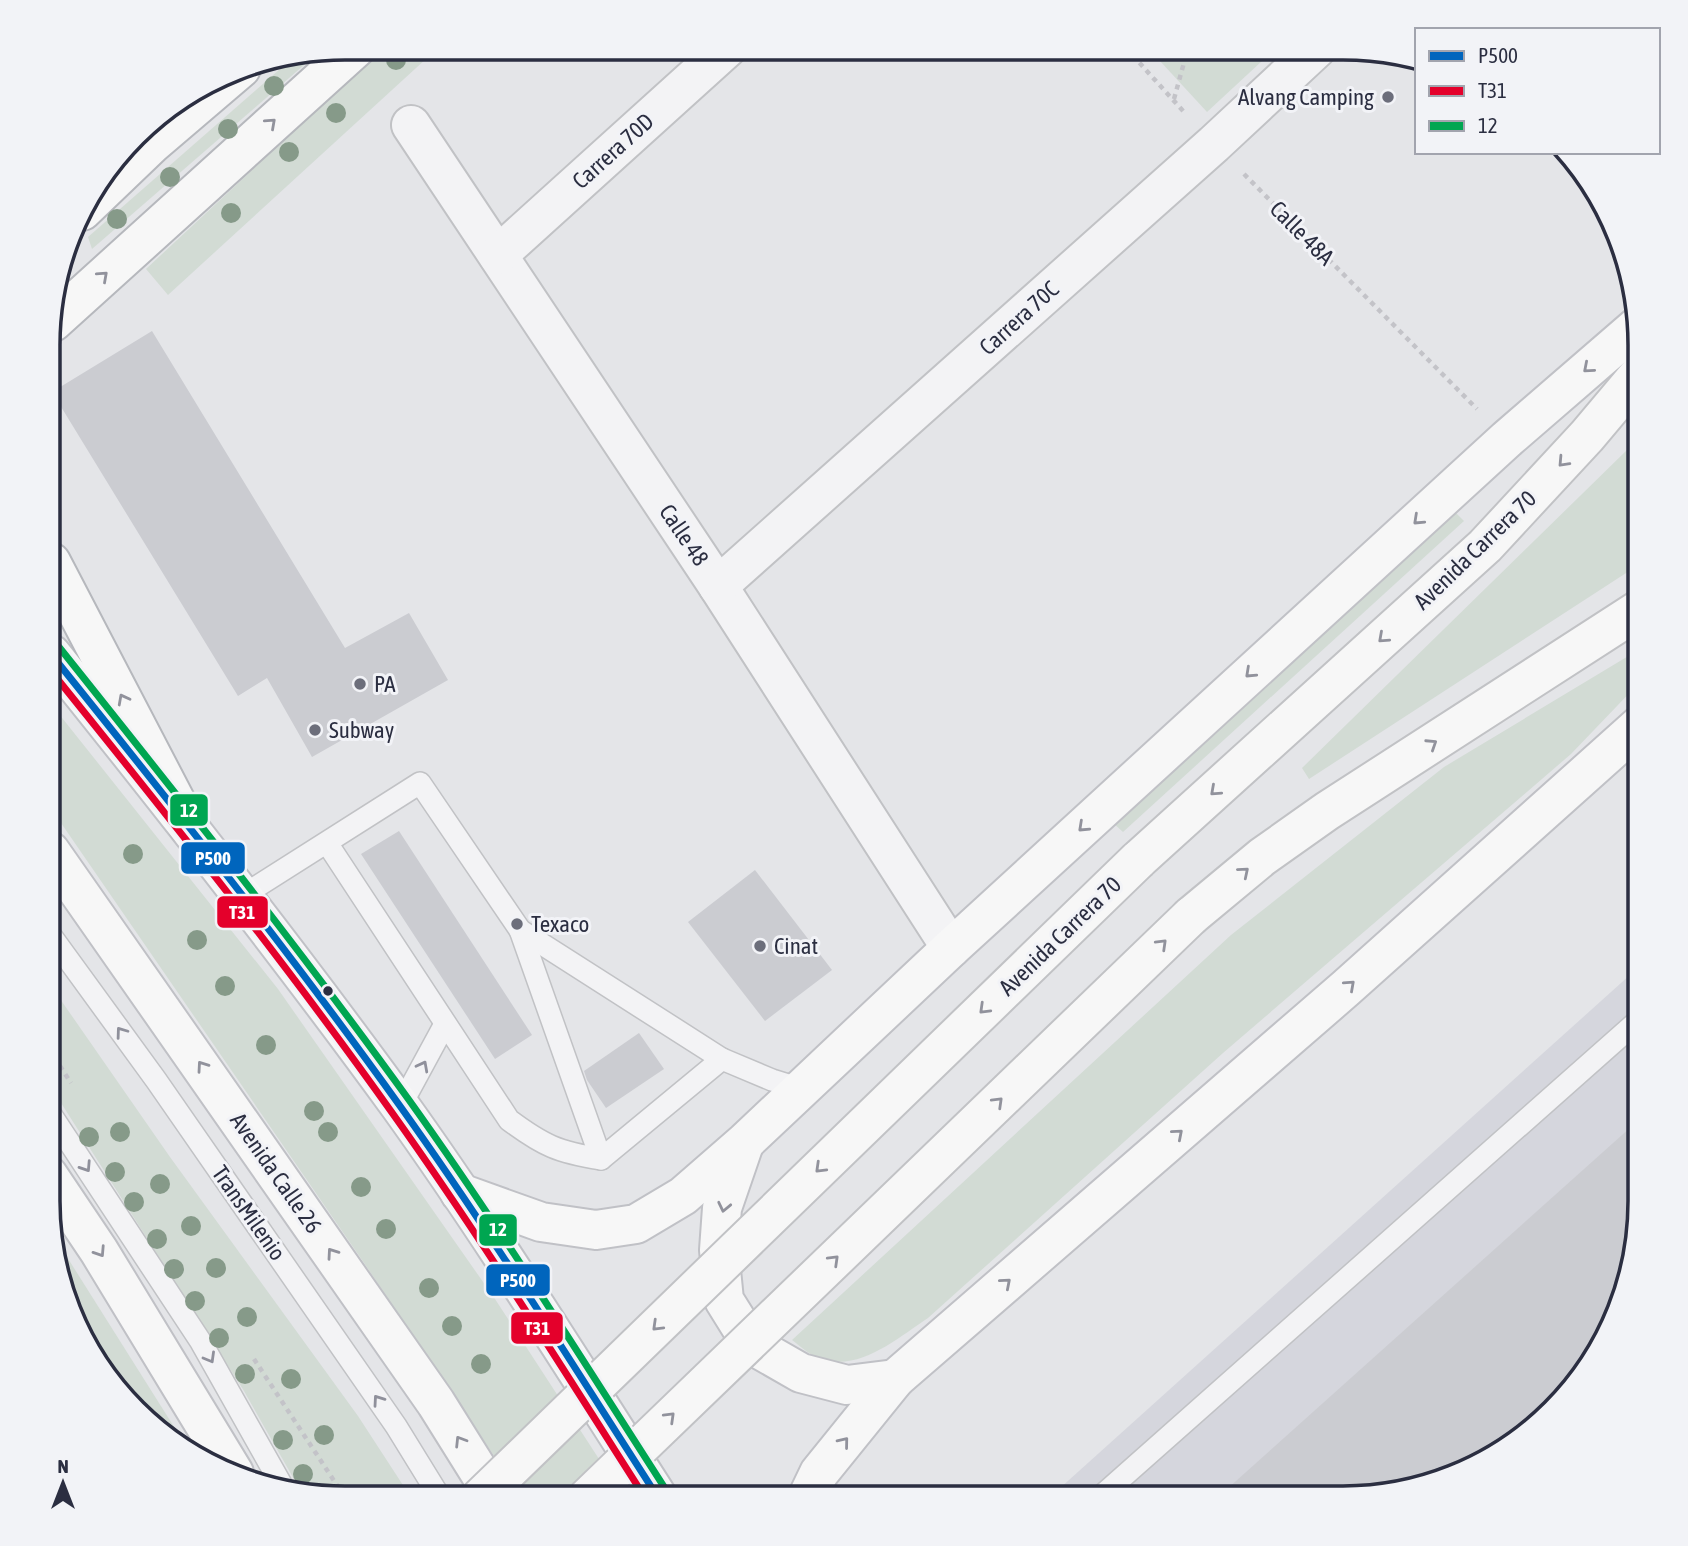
<svg xmlns="http://www.w3.org/2000/svg" width="1688" height="1546" viewBox="0 0 1688 1546" font-family="'Asap Condensed',sans-serif">
	<style>
		.built { fill: #d5d6dd }
		.green { fill: #d2dbd4 }
		.building { fill: #cbccd1 }
		.lines { fill: none; stroke-linecap: round; stroke-linejoin: round }
		.service-casing { stroke: #c1c2c5; stroke-width: 24 }
		.minor-casing { stroke: #c1c2c5; stroke-width: 42 }
		.secondary-casing { stroke: #c1c2c5; stroke-width: 42 }
		.primary-casing { stroke: #c0c1c6; stroke-width: 42 }
		.trunk-casing { stroke: #b6b8bd; stroke-width: 42 }
		.path { stroke: #c3c3c8; stroke-width: 4.5; stroke-dasharray: 5 5; stroke-linecap: butt }
		.service { stroke: #f3f3f5; stroke-width: 21 }
		.minor { stroke: #f3f3f5; stroke-width: 38 }
		.secondary { stroke: #f7f7f7; stroke-width: 38 }
		.primary { stroke: #f7f7f7; stroke-width: 38 }
		.trunk { stroke: #f7f7f7; stroke-width: 38 }
		.secondary-bridge-casing { stroke: #c1c2c5; stroke-width: 42; stroke-linecap: butt }
		.secondary-bridge { stroke: #f7f7f7; stroke-width: 38 }
		.bus-1-casing { stroke: #f2f3f7; stroke-width: 12 }
		.bus-2-casing { stroke: #f2f3f7; stroke-width: 12 }
		.bus-3-casing { stroke: #f2f3f7; stroke-width: 12 }
		.bus-1 { stroke: #0065bd; stroke-width: 7 }
		.bus-2 { stroke: #e4002b; stroke-width: 7 }
		.bus-3 { stroke: #00a651; stroke-width: 7 }
		.tree { fill: #869a89 }
		.oneway { stroke: #91929c }
		.oneway2 { stroke: #8f909b }
		.poi-dot { fill: #6c6e7b; stroke: #f2f3f7; stroke-width: 2.5 }
		.bus-dot { fill: #2b2e41; stroke: #f2f3f7; stroke-width: 2.5 }
		.labels { text-anchor: middle; dominant-baseline: central; stroke-width: 6; stroke-linejoin: round; paint-order: stroke }
		.poi-label { font-size: 23px; fill: #2b2e41; stroke: #f2f3f7; text-anchor: start }
		.street-label { font-size: 23px; fill: #2b2e41; stroke: #f2f3f7 }
		.rim { fill: none; stroke: #2b2e41; stroke-width: 3.5 }
		.line-badge { stroke: #f2f3f7; stroke-width: 2.5 }
		.badge-label { font-size: 19px; text-anchor: middle; font-weight: bold; fill: #fff }
	</style>
	<rect width="100%" height="100%" fill="#e4e5e8"/>
	<path class="built" d="M1641,965V1202L1610,1332L1539,1425L1457,1476L1362,1498H1049Z"/>
	<g class="green">
		<path d="M384,47H439L168,295L146,269Z"/>
		<path d="M1148,48H1276L1207,112Z"/>
		<path d="M319,52L92,249L88,237L296,55Z"/>
		<path d="M1640,434V564L1309,779L1302,768L1627,450Z"/>
		<path d="M1454,511L1464,521L1123,832L1112,822Z"/>
		<path d="M1640,649V682L1571,754L1223,1053L928,1318C896,1339 855,1376 815,1356C807,1353 799,1345 792,1340L1231,935L1444,767Z"/>
		<path d="M51,704L278,989L495,1299L625,1499H523L362,1260L50,807Z"/>
		<path d="M49,983L170,1157L358,1416L412,1499H344L299,1488L244,1391L49,1084Z"/>
		<path d="M50,1230L188,1449L121,1397L70,1315Z"/>
	</g>
	<g class="building">
		<path d="M152,331L345,648L409,613L448,680L312,757L267,678L238,696L52,392Z"/>
		<path d="M399,831L532,1035L495,1059L361,854Z"/>
		<path d="M755,870L832,970L765,1021L688,922Z"/>
		<path d="M639,1033L664,1069L606,1108L587,1080L584,1071Z"/>
		<path d="M1641,1118V1201L1610,1332L1539,1425L1457,1476L1362,1498H1217Z"/>
	</g>
	<g class="lines">
		<g class="service-casing">
			<g id="service">
				<path d="M327,843L509,1120C544,1146 558,1152 601,1159L722,1059"/>
				<path d="M242,896L420,783L520,930L722,1059L772,1080L801,1089"/>
				<path d="M520,930L601,1159"/>
				<path d="M49,933L156,1080L396,1426L441,1499"/>
				<path d="M400,1107L445,1024"/>
				<path d="M48,1110L201,1342L281,1484"/>
				<path d="M1099,1498L1641,1018"/>
			</g>
		</g>
		<g class="minor-casing">
			<g id="minor">
				<path d="M411,125L718,586L951,948"/>
				<path d="M498,255L727,48"/>
				<path d="M718,586L1214,144L1317,48"/>
			</g>
		</g>
		<g class="secondary-casing">
			<g id="secondary">
				<path d="M1138,860L1485,546L1587,436L1640,373"/>
				<path d="M1191,916L1262,857L1327,811L1640,609"/>
			</g>
		</g>
		<g class="primary-casing">
			<g id="primary">
				<path d="M51,654C170,802 288,952 400,1106C491,1233 574,1367 659,1499"/>
				<path d="M50,851L436,1403L496,1499"/>
				<path d="M744,1144L722,1208L719,1250L724,1300L752,1345L801,1373L847,1385L895,1379"/>
				<path d="M48,1175L99,1251L234,1473"/>
				<path d="M460,1193L541,1222L596,1230L636,1224L683,1196L745,1142L951,948L1507,439L1640,324"/>
				<path d="M807,1498L819,1473L895,1379L1346,988L1640,725"/>
			</g>
		</g>
		<g class="trunk-casing">
			<g id="trunk">
				<path d="M82,211L152,144L241,68"/>
				<path d="M53,322L357,47"/>
				<path d="M51,562L188,825"/>
			</g>
		</g>
		<g class="path">
			<path d="M1126,48L1184,112"/>
			<path d="M1174,99L1188,48"/>
			<path d="M1244,174L1477,409"/>
			<path d="M49,1049L71,1083"/>
			<path d="M254,1359L346,1499"/>
		</g>
		<use href="#service" class="service"/>
		<use href="#minor" class="minor"/>
		<use href="#secondary" class="secondary"/>
		<use href="#primary" class="primary"/>
		<use href="#trunk" class="trunk"/>
		<g class="secondary-bridge-casing">
			<g id="secondary-bridge">
				<path d="M479,1499L1138,860"/>
				<path d="M586,1499L1191,916"/>
			</g>
		</g>
		<use href="#secondary-bridge" class="secondary-bridge"/>
		<g class="bus-1-casing">
			<path id="bus-1" d="M51,654C170,802 289,951 400,1106C491,1233 574,1367 659,1499"/>
		</g>
		<g class="bus-2-casing">
			<path id="bus-2" d="M51,671C168,816 285,962 393,1114C482,1239 563,1369 646,1499"/>
		</g>
		<g class="bus-3-casing">
			<path id="bus-3" d="M59,647C178,796 297,945 409,1100C500,1227 583,1361 668,1493"/>
		</g>
		<use href="#bus-1" class="bus-1"/>
		<use href="#bus-2" class="bus-2"/>
		<use href="#bus-3" class="bus-3"/>
	</g>
	<g class="tree">
		<circle cx="396" cy="60" r="10"/>
		<circle cx="274" cy="86" r="10"/>
		<circle cx="336" cy="113" r="10"/>
		<circle cx="228" cy="129" r="10"/>
		<circle cx="289" cy="152" r="10"/>
		<circle cx="170" cy="177" r="10"/>
		<circle cx="231" cy="213" r="10"/>
		<circle cx="117" cy="219" r="10"/>
		<circle cx="133" cy="854" r="10"/>
		<circle cx="197" cy="940" r="10"/>
		<circle cx="225" cy="986" r="10"/>
		<circle cx="266" cy="1045" r="10"/>
		<circle cx="314" cy="1111" r="10"/>
		<circle cx="120" cy="1132" r="10"/>
		<circle cx="328" cy="1132" r="10"/>
		<circle cx="89" cy="1137" r="10"/>
		<circle cx="115" cy="1172" r="10"/>
		<circle cx="160" cy="1184" r="10"/>
		<circle cx="361" cy="1187" r="10"/>
		<circle cx="134" cy="1202" r="10"/>
		<circle cx="191" cy="1226" r="10"/>
		<circle cx="386" cy="1229" r="10"/>
		<circle cx="157" cy="1239" r="10"/>
		<circle cx="216" cy="1268" r="10"/>
		<circle cx="174" cy="1269" r="10"/>
		<circle cx="429" cy="1288" r="10"/>
		<circle cx="195" cy="1301" r="10"/>
		<circle cx="247" cy="1317" r="10"/>
		<circle cx="452" cy="1326" r="10"/>
		<circle cx="219" cy="1338" r="10"/>
		<circle cx="481" cy="1364" r="10"/>
		<circle cx="245" cy="1374" r="10"/>
		<circle cx="291" cy="1379" r="10"/>
		<circle cx="324" cy="1435" r="10"/>
		<circle cx="283" cy="1440" r="10"/>
		<circle cx="303" cy="1474" r="10"/>
	</g>
	<defs><path id="oneway-chevron" d="M-2-3.5L2.5 0L-2 3.5" fill="none" stroke-width="1.6" stroke-linecap="round" stroke-linejoin="round" transform="scale(1.75)"/></defs>
	<g class="oneway">
		<use href="#oneway-chevron" transform="translate(271 123) rotate(-42)"/>
		<use href="#oneway-chevron" transform="translate(103 276) rotate(-42)"/>
		<use href="#oneway-chevron" transform="translate(1588 368) rotate(139)"/>
		<use href="#oneway-chevron" transform="translate(1563 462) rotate(133)"/>
		<use href="#oneway-chevron" transform="translate(1418 520) rotate(137)"/>
		<use href="#oneway-chevron" transform="translate(1383 638) rotate(138)"/>
		<use href="#oneway-chevron" transform="translate(1250 673) rotate(137)"/>
		<use href="#oneway-chevron" transform="translate(123 699) rotate(-118)"/>
		<use href="#oneway-chevron" transform="translate(1432 744) rotate(-33)"/>
		<use href="#oneway-chevron" transform="translate(1215 791) rotate(138)"/>
		<use href="#oneway-chevron" transform="translate(1083 827) rotate(137)"/>
		<use href="#oneway-chevron" transform="translate(1244 872) rotate(-40)"/>
		<use href="#oneway-chevron" transform="translate(1162 944) rotate(-44)"/>
		<use href="#oneway-chevron" transform="translate(1350 985) rotate(-42)"/>
		<use href="#oneway-chevron" transform="translate(984 1009) rotate(136)"/>
		<use href="#oneway-chevron" transform="translate(202 1066) rotate(-125)"/>
		<use href="#oneway-chevron" transform="translate(998 1102) rotate(-44)"/>
		<use href="#oneway-chevron" transform="translate(1178 1134) rotate(-41)"/>
		<use href="#oneway-chevron" transform="translate(820 1168) rotate(136)"/>
		<use href="#oneway-chevron" transform="translate(724 1207) rotate(102)"/>
		<use href="#oneway-chevron" transform="translate(100 1252) rotate(57)"/>
		<use href="#oneway-chevron" transform="translate(332 1253) rotate(-125)"/>
		<use href="#oneway-chevron" transform="translate(834 1260) rotate(-44)"/>
		<use href="#oneway-chevron" transform="translate(1006 1283) rotate(-41)"/>
		<use href="#oneway-chevron" transform="translate(657 1326) rotate(136)"/>
		<use href="#oneway-chevron" transform="translate(670 1417) rotate(-44)"/>
		<use href="#oneway-chevron" transform="translate(460 1441) rotate(-122)"/>
		<use href="#oneway-chevron" transform="translate(844 1442) rotate(-51)"/>
	</g>
	<g class="oneway2">
		<use href="#oneway-chevron" transform="translate(121 1032) rotate(-126)"/>
		<use href="#oneway-chevron" transform="translate(423 1066) rotate(-62)"/>
		<use href="#oneway-chevron" transform="translate(86 1167) rotate(57)"/>
		<use href="#oneway-chevron" transform="translate(210 1358) rotate(60)"/>
		<use href="#oneway-chevron" transform="translate(378 1400) rotate(-125)"/>
	</g>
	<g class="poi-dot">
		<circle cx="1388" cy="97" r="7"/>
		<circle cx="360" cy="684" r="7"/>
		<circle cx="315" cy="730" r="7"/>
		<circle cx="517" cy="924" r="7"/>
		<circle cx="760" cy="946" r="7"/>
	</g>
	<circle class="bus-dot" cx="328" cy="991" r="6"/>
	<g class="labels">
		<g class="poi-label">
			<text x="1374" y="97" text-anchor="end">Alvang Camping</text>
			<text x="374" y="684">PA</text>
			<text x="329" y="730">Subway</text>
			<text x="531" y="924">Texaco</text>
			<text x="774" y="946">Cinat</text>
		</g>
		<g class="street-label">
			<text transform="translate(613 151) rotate(-42)">Carrera 70D</text>
			<text transform="translate(1302 233) rotate(45)">Calle 48A</text>
			<text transform="translate(1019 318) rotate(-42)">Carrera 70C</text>
			<text transform="translate(684 535) rotate(56)">Calle 48</text>
			<text transform="translate(1475 550) rotate(-44)">Avenida Carrera 70</text>
			<text transform="translate(1060 936) rotate(-44)">Avenida Carrera 70</text>
			<text transform="translate(276 1173) rotate(55)">Avenida Calle 26</text>
			<text transform="translate(249 1213) rotate(55)">TransMilenio</text>
		</g>
	</g>
	<path d="M0 0H1688V1546H0ZM345 60H1343A285 285 0 0 1 1628 345V1201A285 285 0 0 1 1343 1486H345A285 285 0 0 1 60 1201V345A285 285 0 0 1 345 60Z" fill="#f2f3f7" fill-rule="evenodd"/>
	<path class="rim" d="M345 60H1343A285 285 0 0 1 1628 345V1201A285 285 0 0 1 1343 1486H345A285 285 0 0 1 60 1201V345A285 285 0 0 1 345 60Z"/>
	<g class="line-badge">
		<rect x="169" y="793" width="40" height="34" rx="7" fill="#00a651"/>
		<rect x="180" y="841" width="66" height="34" rx="7" fill="#0065bd"/>
		<rect x="216" y="895" width="53" height="34" rx="7" fill="#e4002b"/>
		<rect x="478" y="1213" width="40" height="34" rx="7" fill="#00a651"/>
		<rect x="485" y="1263" width="66" height="34" rx="7" fill="#0065bd"/>
		<rect x="510" y="1311" width="54" height="34" rx="7" fill="#e4002b"/>
	</g>
	<g class="badge-label">
		<text x="189" y="817">12</text>
		<text x="213" y="865">P500</text>
		<text x="242" y="919">T31</text>
		<text x="498" y="1236">12</text>
		<text x="518" y="1287">P500</text>
		<text x="537" y="1335">T31</text>
	</g>
	<rect x="1415" y="28" width="245" height="126" fill="#f2f3f7" stroke="#a2a4ae" stroke-width="2"/>
	<rect x="1429" y="51" width="35" height="10" fill="#0065bd" stroke="#a2a4ae" stroke-width="2"/>
	<text x="1478" y="63" font-size="21" fill="#2b2e41">P500</text>
	<rect x="1429" y="86" width="35" height="10" fill="#e4002b" stroke="#a2a4ae" stroke-width="2"/>
	<text x="1478" y="98" font-size="21" fill="#2b2e41">T31</text>
	<rect x="1429" y="121" width="35" height="10" fill="#00a651" stroke="#a2a4ae" stroke-width="2"/>
	<text x="1478" y="133" font-size="21" fill="#2b2e41">12</text>
	<g transform="translate(63 1483)" stroke="#f2f3f7" stroke-width="5" paint-order="stroke">
	<path d="M0-5L12 26L0 18L-12 26Z" fill="#2b2e41"/>
	<text y="-10" font-size="19" font-weight="bold" text-anchor="middle" fill="#2b2e41">N</text>
	</g>
</svg>
